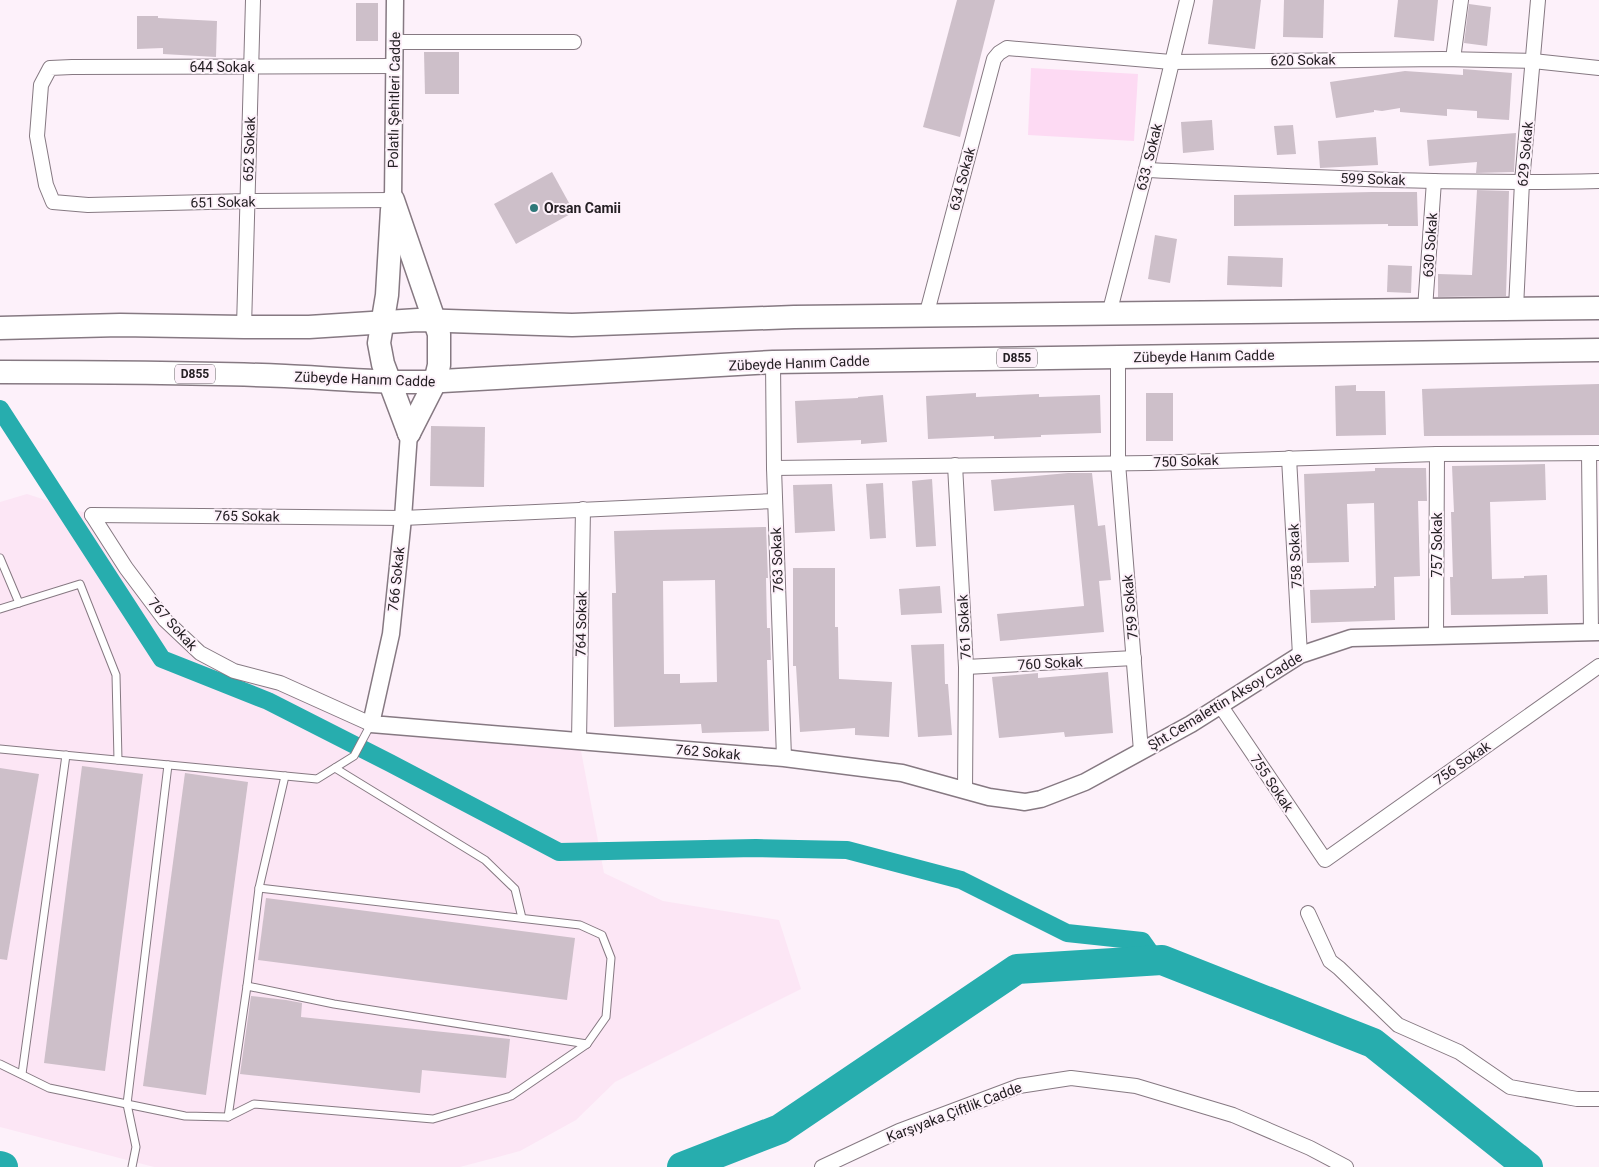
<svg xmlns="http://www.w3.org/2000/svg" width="1599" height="1167" viewBox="0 0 1599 1167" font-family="Roboto,sans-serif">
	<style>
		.built { fill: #fce6f5 }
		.green { fill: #fddaf3 }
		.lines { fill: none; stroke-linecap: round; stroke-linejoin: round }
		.canal { stroke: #27adae; stroke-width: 18 }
		.river { stroke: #27adae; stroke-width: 30 }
		.building { fill: #cdbfc9; fill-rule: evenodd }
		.service-casing { stroke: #867982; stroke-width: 9 }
		.minor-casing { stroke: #867982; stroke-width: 16 }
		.tertiary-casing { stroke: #867982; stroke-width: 19 }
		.trunk-casing { stroke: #867982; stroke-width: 25 }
		.service { stroke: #fff; stroke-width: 7 }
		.minor { stroke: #fff; stroke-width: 14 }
		.tertiary { stroke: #fff; stroke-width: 16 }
		.trunk { stroke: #fff; stroke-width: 22 }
		.poi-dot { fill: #2e7879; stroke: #fdf1fa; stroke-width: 2 }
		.labels { text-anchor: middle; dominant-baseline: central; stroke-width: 4; stroke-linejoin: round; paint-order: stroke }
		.shield { fill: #fdf1fa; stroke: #665f64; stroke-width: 1 }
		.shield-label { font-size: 12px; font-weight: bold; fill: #252024 }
		.street-label { font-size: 14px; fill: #252024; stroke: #fdf1fa }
		.poi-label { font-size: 14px; font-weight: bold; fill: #252024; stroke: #fdf1fa; text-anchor: start }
	</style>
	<rect width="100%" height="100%" fill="#fdf1fa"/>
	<path class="built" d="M27,494L92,515L200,653L371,724L579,740L604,873L663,901L779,920L801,989L615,1082L576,1120L520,1151L460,1167H154L0,1127V502Z"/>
	<path class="green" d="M1031,68L1138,74L1134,141L1028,135Z"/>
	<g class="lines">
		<path class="canal" d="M0,409L162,659L268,701L390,763L559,852L756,848L847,850L961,880L1067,933L1142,941L1156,961"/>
		<g class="river">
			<path d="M0,1166L3,1167"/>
			<path d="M682,1167L780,1129L1017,969L1162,960L1373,1043L1528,1167"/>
		</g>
	</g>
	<g class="building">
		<path d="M957,0H995L960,137L923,127Z"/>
		<path d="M1213,0H1261L1255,49L1208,44Z"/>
		<path d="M1284,0H1324L1323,38L1283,37Z"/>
		<path d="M1398,0H1438L1434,41L1394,37Z"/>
		<rect x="356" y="3" width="22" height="38"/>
		<path d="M1469,4L1491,7L1487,46L1464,43Z"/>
		<path d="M137,16H158V18L217,21L216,57L163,54V48L137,49Z"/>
		<path d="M424,52H459V94H425Z"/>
		<path d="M1463,69L1512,73L1509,120L1477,118V111L1447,109V116L1400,112V108L1382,111L1374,110V112L1336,118L1330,82L1405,71L1463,75Z"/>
		<path d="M1212,120L1214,150L1183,153L1181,122Z"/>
		<path d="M1293,125L1296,154L1277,155L1274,126Z"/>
		<path d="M1516,133L1514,172L1476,173L1477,162L1429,166L1427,140Z"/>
		<path d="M1376,137L1378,165L1320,168L1318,141Z"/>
		<path d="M552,172L574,212L516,244L494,204Z"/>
		<path d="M1477,190L1509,191L1506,296L1438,297V274L1472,275Z"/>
		<path d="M1372,192H1417L1418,226H1388V224L1234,226V195Z"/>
		<path d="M1155,235L1177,239L1170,283L1148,279Z"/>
		<path d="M1228,256L1283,258L1282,287L1227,285Z"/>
		<path d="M1388,265L1412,266L1411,293L1387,292Z"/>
		<path d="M1599,384V435L1424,436L1422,389Z"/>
		<path d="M1356,385V391H1385L1386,435L1336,436L1335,386Z"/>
		<path d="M976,393V397L1039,394V397L1100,395L1101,433L1041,435V437L994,439V436L928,439L926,396Z"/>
		<rect x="1146" y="393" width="27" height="48"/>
		<path d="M883,395L887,442L861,444V440L797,443L795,401L858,398V397Z"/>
		<path d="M431,426L485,427L484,487L430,486Z"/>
		<path d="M1545,464L1546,500L1490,502L1492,579L1524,578V576L1547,575L1548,614L1451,615L1450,577H1453L1451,512H1454L1452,466Z"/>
		<path d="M1375,468H1426L1427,501H1418L1420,576L1394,577L1395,620L1311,623L1310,590L1374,588V586H1376L1374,503L1347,504L1349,562L1307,563L1304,474L1375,471Z"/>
		<path d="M1068,473H1092L1098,526L1105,525L1111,580L1099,581L1104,632L1000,641L997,614L1084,606L1074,505L994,511L991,480Z"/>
		<path d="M932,479L936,546L916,547L912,481Z"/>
		<path d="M883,483L886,538L870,539L866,484Z"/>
		<path d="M832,484L835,531L795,533L793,485Z"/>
		<path d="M766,527L768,578H766L767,628H770L771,660H767L769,731L702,733L701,724L614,727L612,593H616L614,531ZM715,580L717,682L680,683V674H664L663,581Z"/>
		<path d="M793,568H835V627H838L839,679L892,682L889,737L855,735V728L800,732L796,666H793Z"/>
		<path d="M940,586L942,613L901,615L899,589Z"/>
		<path d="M944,644L945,684H948L952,735L918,737L911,645Z"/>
		<path d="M1108,672L1113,733L1065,737L1064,732L999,738L992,677L1038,673V678Z"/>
		<path d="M82,766L143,774L105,1071L44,1063Z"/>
		<path d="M0,768L39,774L7,960L0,959Z"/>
		<path d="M185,773L248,782L206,1095L143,1086Z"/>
		<path d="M266,898L575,938L567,1000L258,960Z"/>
		<path d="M251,996L286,1000L302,1003L301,1017L510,1039L506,1078L422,1070L420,1093L240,1074Z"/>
	</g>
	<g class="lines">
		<g class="service-casing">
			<g id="service">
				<path d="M0,558L19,603"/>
				<path d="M0,609L80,584L116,675L118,760"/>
				<path d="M0,749L317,779L354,756L371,724"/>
				<path d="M335,768L485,860L515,889L522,918"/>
				<path d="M247,986L334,1004L587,1044"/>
				<path d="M0,1064L49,1088L185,1116L228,1117L254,1104L433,1119L511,1096L587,1044L606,1017L611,958L602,935L580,925L259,888L285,776"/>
				<path d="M22,1074L66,755"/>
				<path d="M228,1117L247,986L259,888"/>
				<path d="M132,1167L136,1147L127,1104L168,765"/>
			</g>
		</g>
		<g class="minor-casing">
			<g id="minor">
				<path d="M395,42H574"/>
				<path d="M1453,59L1461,0"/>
				<path d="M1146,170C1297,176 1448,185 1599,181"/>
				<path d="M393,200L248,201L88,205L53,202L46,185L37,136L41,85L50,68L72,67L394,66"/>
				<path d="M1516,308L1522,182L1538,0"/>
				<path d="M1425,309L1434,181"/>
				<path d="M1109,314L1146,170L1187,0"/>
				<path d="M926,316L994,59L999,53L1007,48L1171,62L1442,59L1533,61L1599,68"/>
				<path d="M244,327L253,0"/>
				<path d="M1118,357V463L1141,751"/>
				<path d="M773,362L774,468L784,758"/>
				<path d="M1589,453L1591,632"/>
				<path d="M1289,458L1300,655"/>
				<path d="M955,465L966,667L965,790"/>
				<path d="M774,468L1149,463L1437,454L1599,453"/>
				<path d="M92,515L403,518L775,501"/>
				<path d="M92,515L126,568L165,620L200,653L234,671L280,683L371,724"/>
				<path d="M1436,636L1437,454"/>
				<path d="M966,667L1134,658"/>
				<path d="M1220,705L1325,860L1599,666"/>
				<path d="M579,740L583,509"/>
				<path d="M1308,913L1330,961L1339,968L1398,1025L1459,1052L1510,1087L1577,1099H1599"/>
				<path d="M822,1167L899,1131L1019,1086L1071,1078L1136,1086L1233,1115L1310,1148L1346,1167"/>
			</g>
		</g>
		<g class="tertiary-casing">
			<g id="tertiary">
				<path d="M393,200L395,0"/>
				<path d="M409,433L403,518L391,634L371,724L784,758L902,773L989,797L1025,802L1041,799L1085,782L1191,724L1300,655L1351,638L1599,632"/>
			</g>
		</g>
		<g class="trunk-casing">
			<g id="trunk">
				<path d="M393,200L439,334V365L435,382L409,433"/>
				<path d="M392,210L387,295L379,343L383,364L409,433"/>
				<path d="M0,328L120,325L244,327H309L418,320L572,325L794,317L1599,308"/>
				<path d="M0,372C95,372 190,372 285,376C332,378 378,383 425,382L773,362L1599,350"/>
			</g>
		</g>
		<use href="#service" class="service"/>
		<use href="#minor" class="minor"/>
		<use href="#tertiary" class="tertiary"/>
		<use href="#trunk" class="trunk"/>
	</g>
	<circle class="poi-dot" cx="534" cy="208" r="5"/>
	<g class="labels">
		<g class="shield">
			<rect x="997" y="348.5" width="40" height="19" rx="4"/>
			<rect x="175" y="364.5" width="40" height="19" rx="4"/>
		</g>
		<g class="shield-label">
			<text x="1017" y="358">D855</text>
			<text x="195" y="374">D855</text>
		</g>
		<g class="street-label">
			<text transform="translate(1303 60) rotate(-1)">620 Sokak</text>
			<text x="222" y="67">644 Sokak</text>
			<text transform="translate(394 100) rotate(-89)">Polatlı Şehitleri Cadde</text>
			<text transform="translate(249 149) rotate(-88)">652 Sokak</text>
			<text transform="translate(1525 154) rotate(-85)">629 Sokak</text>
			<text transform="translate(1149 157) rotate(-76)">633. Sokak</text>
			<text transform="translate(962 179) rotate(-75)">634 Sokak</text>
			<text transform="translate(1373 179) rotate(2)">599 Sokak</text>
			<text transform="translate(223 202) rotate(-1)">651 Sokak</text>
			<text transform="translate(1430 245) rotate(-86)">630 Sokak</text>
			<text transform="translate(1204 356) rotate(-1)">Zübeyde Hanım Cadde</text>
			<text transform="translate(799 363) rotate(-2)">Zübeyde Hanım Cadde</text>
			<text transform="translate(365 379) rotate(2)">Zübeyde Hanım Cadde</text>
			<text transform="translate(1186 461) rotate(-2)">750 Sokak</text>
			<text transform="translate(247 516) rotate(1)">765 Sokak</text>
			<text transform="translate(1437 545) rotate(-90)">757 Sokak</text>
			<text transform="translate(1295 556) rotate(-93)">758 Sokak</text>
			<text transform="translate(777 560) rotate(-92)">763 Sokak</text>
			<text transform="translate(396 579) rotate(-84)">766 Sokak</text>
			<text transform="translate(1130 607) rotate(-95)">759 Sokak</text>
			<text transform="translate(173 624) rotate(48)">767 Sokak</text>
			<text transform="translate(581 624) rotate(-89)">764 Sokak</text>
			<text transform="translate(964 627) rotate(-93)">761 Sokak</text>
			<text transform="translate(1050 663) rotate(-3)">760 Sokak</text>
			<text transform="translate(1225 701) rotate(-31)">Şht.Cemalettin Aksoy Cadde</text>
			<text transform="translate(708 752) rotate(5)">762 Sokak</text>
			<text transform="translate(1462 763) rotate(-35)">756 Sokak</text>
			<text transform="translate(1272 783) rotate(56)">755 Sokak</text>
			<text transform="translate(954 1112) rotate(-21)">Karşıyaka Çiftlik Cadde</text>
		</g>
		<g class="poi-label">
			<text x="544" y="208">Orsan Camii</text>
		</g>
	</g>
</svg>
